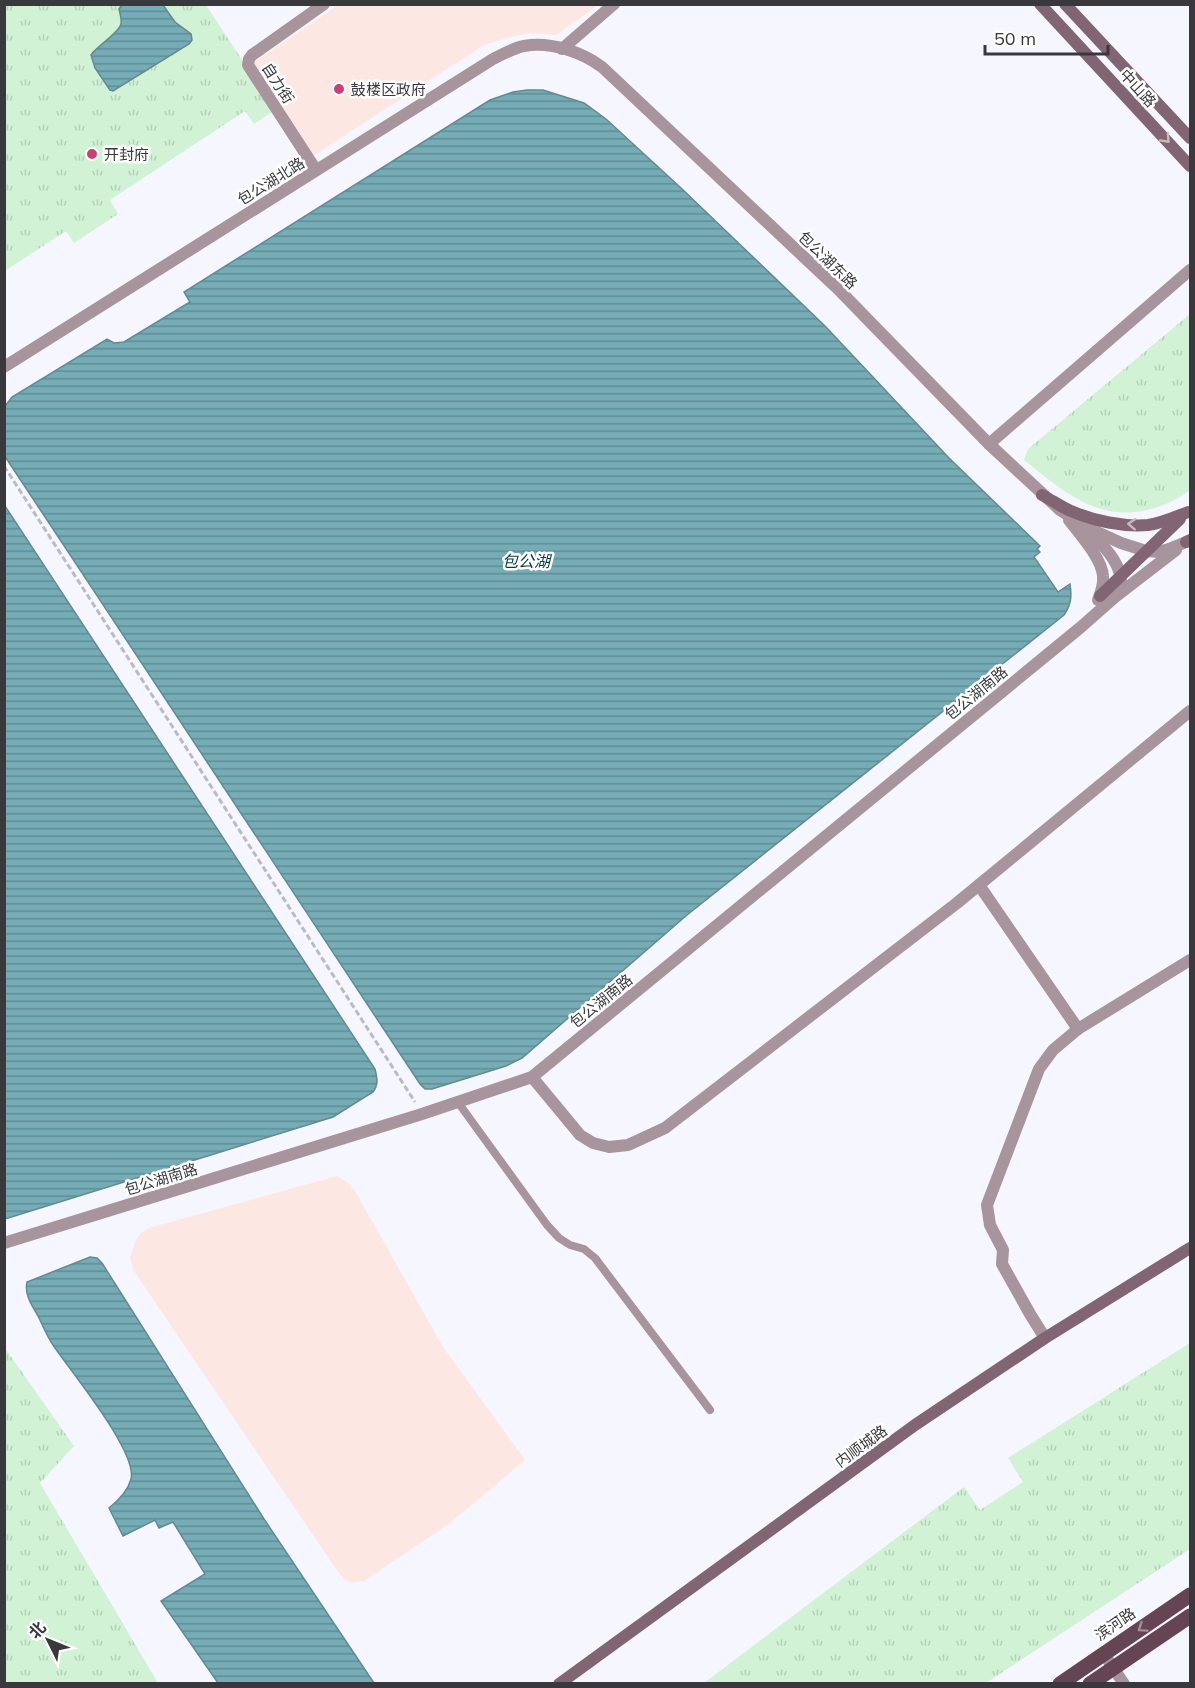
<svg xmlns="http://www.w3.org/2000/svg" width="1195" height="1688" viewBox="0 0 1195 1688" font-family="Mulish,'Noto Sans SC',sans-serif">
	<style>
		.commercial { fill: #fce7e2 }
		.grass { fill: url(#grass-tufts) }
		.water { fill: url(#water-rules); stroke: #638a92; stroke-width: 1.5 }
		.lines { fill: none; stroke-linecap: round; stroke-linejoin: round }
		.path { stroke: #bbbbc3; stroke-width: 3; stroke-dasharray: 6 3; stroke-linecap: butt }
		.lane { stroke: #a8949c; stroke-width: 8 }
		.street { stroke: #a8949c; stroke-width: 12 }
		.secondary { stroke: #816572; stroke-width: 12 }
		.primary { stroke: #654454; stroke-width: 15 }
		.oneway { stroke: #c6bac0 }
		.oneway2 { stroke: #a38f98 }
		.poi-dot { fill: #cb4074; stroke: #fff; stroke-width: 2 }
		.labels { text-anchor: middle; dominant-baseline: central; stroke-width: 5; stroke-linejoin: round; paint-order: stroke }
		.street-label { font-size: 15px; fill: #39393d; stroke: #fff }
		.poi-label { font-size: 15px; fill: #39393d; stroke: #fff; text-anchor: start }
		.water-label { font-size: 16px; font-style: italic; fill: #043a43; stroke: #fff }
	</style>
	<defs>
		<pattern id="grass-tufts" width="24" height="20" patternUnits="userSpaceOnUse" patternTransform="scale(1.5)"><rect width="24" height="20" fill="#d1f2d4"/><path d="M3 7l-1-3M5 7V3M7 7l1-3M15 17l-1-3M17 17v-4M19 17l1-3" fill="none" stroke="#b4d0b7"/></pattern>
		<pattern id="water-rules" width="6" height="5" patternUnits="userSpaceOnUse" patternTransform="scale(1.5)"><rect width="6" height="5" fill="#75acb6"/><path d="M0 2.5h6" fill="none" stroke="#618d95"/></pattern>
	</defs>
	<rect width="100%" height="100%" fill="#f5f6ff"/>
	<g class="commercial">
		<path d="M338,5H598L556,35L531,33L510,37L484,45L307,160L247,67Z"/>
		<path d="M337,1176L348,1183L355,1191L443,1347L525,1460L449,1524L364,1581L351,1583L344,1579L334,1566L134,1271L130,1259L135,1242L140,1234L149,1228Z"/>
	</g>
	<g class="grass">
		<path d="M5,5H206L275,110L254,124L245,111L110,200L118,214L74,243L66,231L5,271Z"/>
		<path d="M1190,314V490C1183,495 1175,500 1166,504C1106,529 1068,495 1024,460L1028,449Z"/>
		<path d="M1190,1343V1549L986,1683H704L964,1487L980,1510L1023,1482L1008,1458Z"/>
		<path d="M5,1348L74,1446L40,1483L158,1683H5Z"/>
	</g>
	<g class="water">
		<path d="M122,5H163L175,22L191,34L192,40L189,44L113,91L110,90L95,68L91,55C98,45 119,33 121,24C122,19 120,14 119,9Z"/>
		<path d="M527,90H543L584,103L606,119L681,188L825,326L949,458L1040,546L1037,549L1040,552L1034,557L1058,592L1070,584C1072,597 1071,605 1064,615L687,915L522,1058L506,1066L432,1089H425L420,1084L6,458L4,454L5,406L12,397L107,339L114,343L124,342L190,302L184,292L490,100L513,92Z"/>
		<path d="M5,506L375,1069C377,1078 379,1084 373,1092L333,1117L5,1219Z"/>
		<path d="M90,1257L97,1258L102,1263L264,1519L374,1683H218L161,1601L205,1574L173,1522L159,1528L155,1520L123,1536L109,1508C119,1500 128,1491 131,1479C138,1452 69,1369 53,1345C47,1336 43,1326 38,1316C32,1306 24,1294 27,1282Z"/>
	</g>
	<g class="lines">
		<path class="path" d="M4,466L415,1102"/>
		<path class="lane" d="M457,1101L547,1225L559,1238L570,1245L584,1249L595,1258L710,1410"/>
		<g class="street">
			<path d="M562,49L614,4"/>
			<path d="M316,170L248,65L249,59L252,55L324,4"/>
			<path d="M4,367L493,59C503,54 513,48 524,46C550,41 582,52 602,67L840,291L989,444L1060,510L1086,527L1121,543L1146,551L1159,552L1169,549L1186,542"/>
			<path d="M989,444L1190,270"/>
			<path d="M1069,520C1080,534 1102,559 1103,576C1104,585 1101,592 1098,600"/>
			<path d="M1090,532C1104,547 1122,563 1121,585"/>
			<path d="M979,885L1078,1029"/>
			<path d="M532,1077L580,1135L593,1143L609,1147L628,1145L665,1128L957,903L1190,711"/>
			<path d="M4,1243L422,1114L532,1077L1081,627L1115,597L1176,550"/>
			<path d="M1045,1338L1030,1314L1002,1264L1003,1250L990,1225L987,1205L1039,1069L1053,1050L1078,1029L1190,960"/>
			<path d="M1104,1654L1124,1684"/>
		</g>
		<g class="secondary">
			<path d="M1040,4L1190,166"/>
			<path d="M1065,4L1190,138"/>
			<path d="M1042,495C1052,500 1061,507 1071,511C1094,521 1123,527 1148,525C1162,523 1175,517 1188,512"/>
			<path d="M1186,542L1190,540"/>
			<path d="M1100,596L1180,519"/>
			<path d="M559,1684L915,1425L1045,1338L1190,1248"/>
		</g>
		<g class="primary">
			<path d="M1060,1684L1190,1595"/>
			<path d="M1090,1684L1190,1616"/>
		</g>
	</g>
	<defs><path id="oneway-chevron" d="M-2-3.5L2.5 0L-2 3.5" fill="none" stroke-width="1.6" stroke-linecap="round" stroke-linejoin="round" transform="scale(1.5)"/></defs>
	<g class="oneway">
		<use href="#oneway-chevron" transform="translate(1166 139) rotate(47)"/>
		<use href="#oneway-chevron" transform="translate(1132 524) rotate(-177)"/>
	</g>
	<use class="oneway2" href="#oneway-chevron" transform="translate(1142 1628) rotate(146)"/>
	<g class="poi-dot">
		<circle cx="339" cy="89" r="6"/>
		<circle cx="92" cy="154" r="6"/>
	</g>
	<g class="labels">
		<g class="street-label">
			<text transform="translate(278 83) rotate(57)">自力街</text>
			<text transform="translate(1138 88) rotate(47)">中山路</text>
			<text transform="translate(271 181) rotate(-32)">包公湖北路</text>
			<text transform="translate(828 260) rotate(44)">包公湖东路</text>
			<text transform="translate(976 693) rotate(-39)">包公湖南路</text>
			<text transform="translate(601 1001) rotate(-39)">包公湖南路</text>
			<text transform="translate(161 1179) rotate(-17)">包公湖南路</text>
			<text transform="translate(861 1446) rotate(-36)">内顺城路</text>
			<text transform="translate(1115 1624) rotate(-34)">滨河路</text>
		</g>
		<g class="poi-label">
			<text x="351" y="89">鼓楼区政府</text>
			<text x="104" y="154">开封府</text>
		</g>
		<g class="water-label">
			<text x="526" y="561">包公湖</text>
		</g>
	</g>
	<rect width="1195" height="1688" fill="none" stroke="#39393d" stroke-width="12"/>
	<g transform="translate(48 1640) rotate(313)" stroke="#ffffff" stroke-width="4.5" paint-order="stroke">
	<path d="M0-4.5L10 22L0 15L-10 22Z" fill="#39393d"/>
	<text y="-9" font-size="16" font-weight="bold" text-anchor="middle" fill="#39393d">北</text>
	</g>
	<path d="M985 45v9h123v-9" fill="none" stroke="#39393d" stroke-width="3"/>
	<text x="994" y="45" font-size="18" fill="#39393d" stroke="#ffffff" stroke-width="4.5" paint-order="stroke">50 m</text>
</svg>
